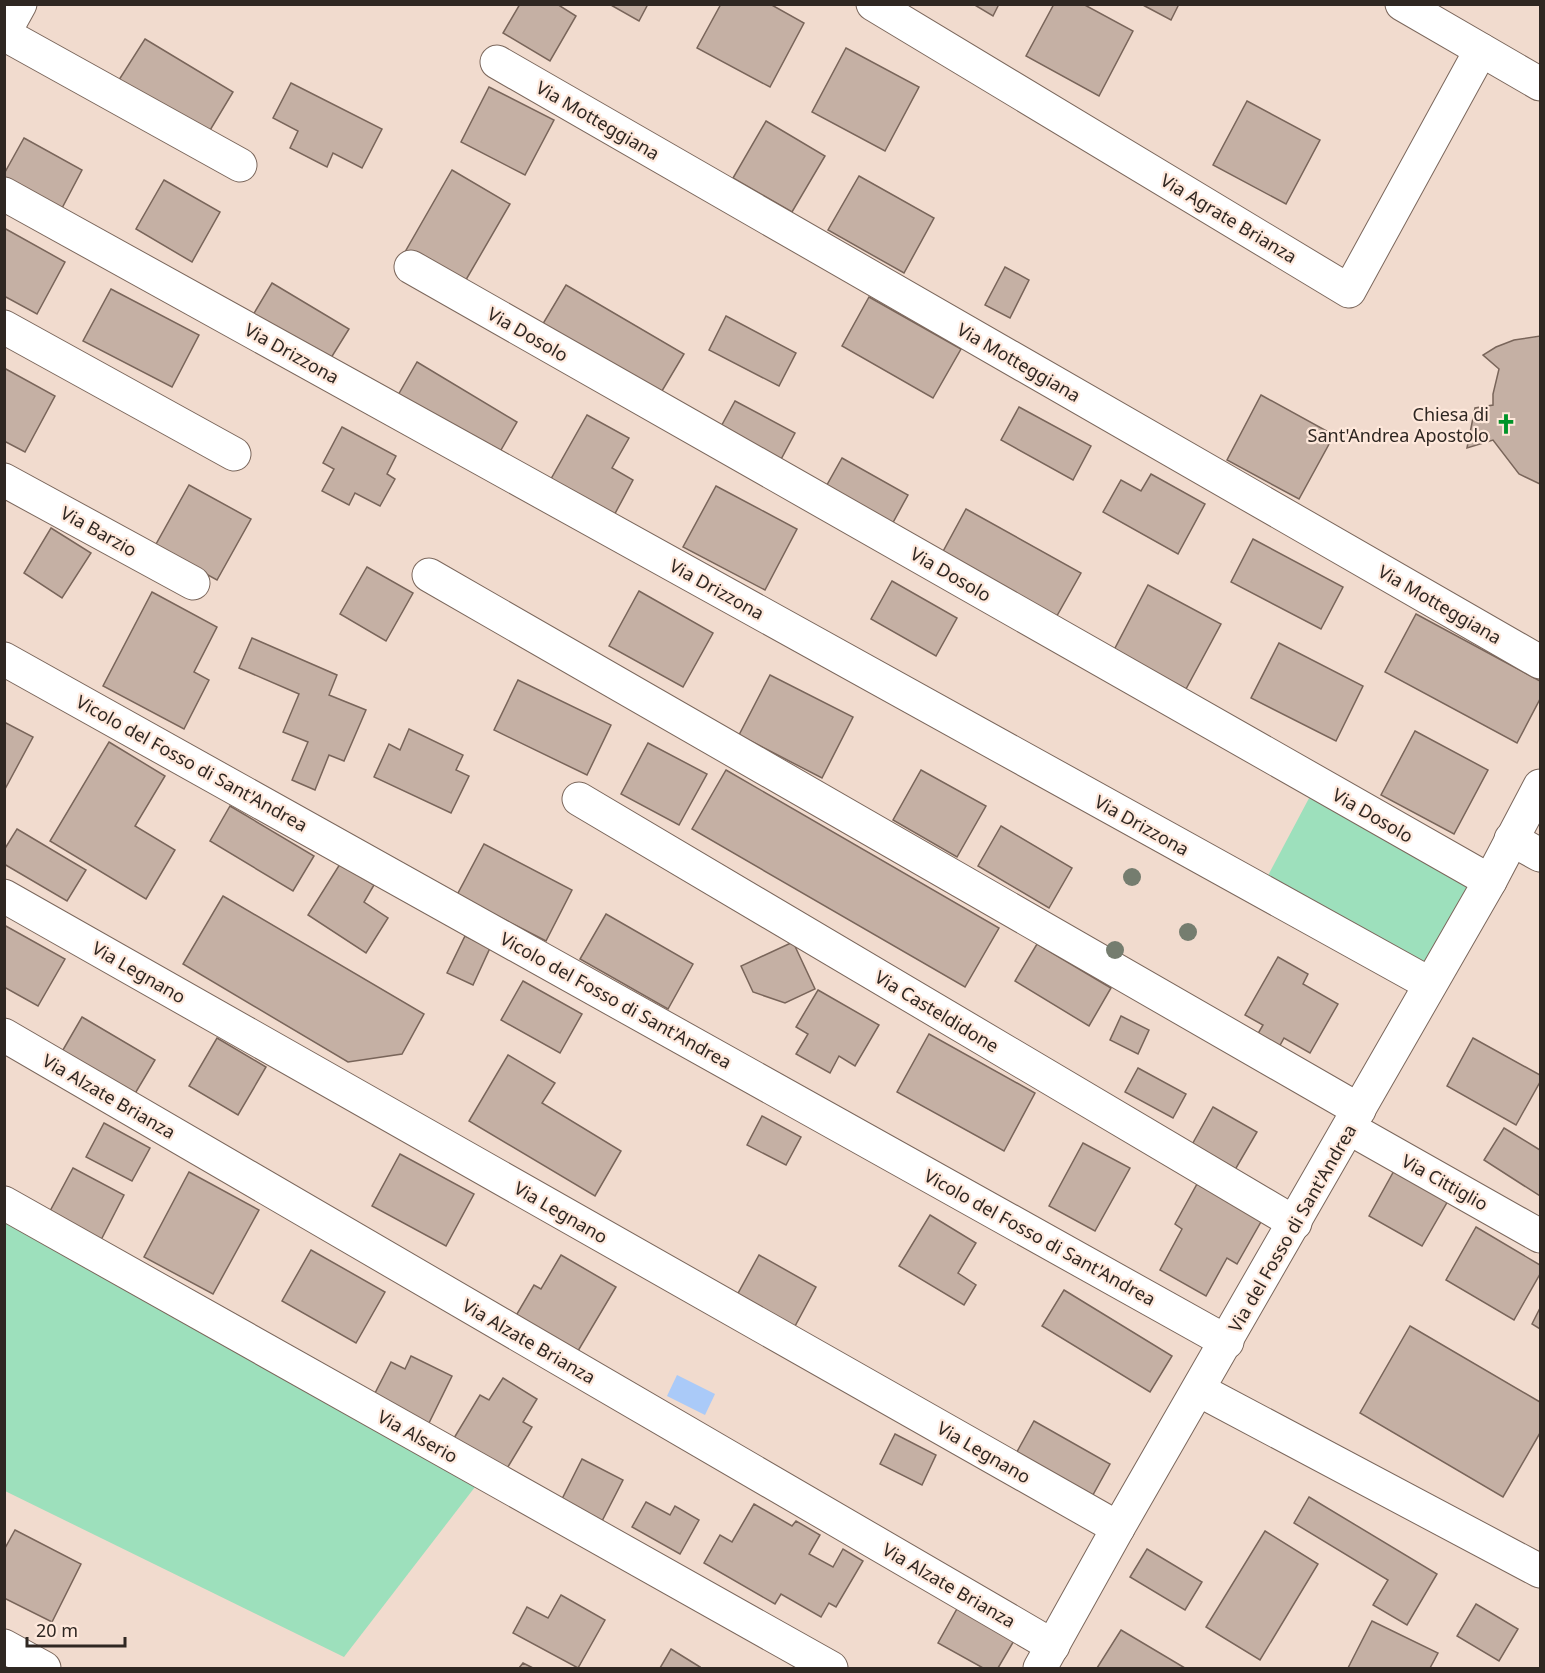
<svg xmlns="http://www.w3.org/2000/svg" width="1545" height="1673" viewBox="0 0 1545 1673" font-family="'Noto Sans',sans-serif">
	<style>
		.green { fill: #9de0bc }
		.water { fill: #aacaf8 }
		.building { fill: #c5b0a4; stroke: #79655a; stroke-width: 1.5 }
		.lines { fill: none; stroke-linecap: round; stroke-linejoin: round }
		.minor-casing { stroke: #7b675c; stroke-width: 35 }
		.minor { stroke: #fff; stroke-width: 33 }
		.tree { fill: #757d6f }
		.labels { text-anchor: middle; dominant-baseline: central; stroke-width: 4.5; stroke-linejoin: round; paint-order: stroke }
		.street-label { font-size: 18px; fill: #2f2722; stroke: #fee8db }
		.poi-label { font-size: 18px; fill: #2f2722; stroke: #fee8db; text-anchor: end }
	</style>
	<rect width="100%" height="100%" fill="#f1dbce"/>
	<g class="green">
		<path d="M1316,785L1483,873L1429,974L1263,885Z"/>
		<path d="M4,1203L485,1474L344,1657L5,1491Z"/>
	</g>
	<path class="water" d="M677,1375L715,1394L705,1415L667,1396Z"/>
	<g class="building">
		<path d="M520,4H557L576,16L550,61L503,33Z"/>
		<path d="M609,4H648L639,21Z"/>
		<path d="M721,4H770L804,23L770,87L697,48Z"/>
		<path d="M973,4H999L993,16Z"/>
		<path d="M1054,4H1083L1133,31L1099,96L1026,56Z"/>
		<path d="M1141,4H1179L1171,20Z"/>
		<path d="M145,39L233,92L206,137L117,83Z"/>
		<path d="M846,48L919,87L885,151L812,112Z"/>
		<path d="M291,83L382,129L362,168L333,153L327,167L290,148L298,131L273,118Z"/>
		<path d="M489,87L554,120L525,175L461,142Z"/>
		<path d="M1247,101L1320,140L1286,204L1213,165Z"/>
		<path d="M766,121L825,156L792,212L733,178Z"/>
		<path d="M24,138L82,170L61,210L4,179V174Z"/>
		<path d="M452,170L510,204L463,285L405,252Z"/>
		<path d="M859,176L934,218L904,273L828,230Z"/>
		<path d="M164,180L220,212L192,262L136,229Z"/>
		<path d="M4,228L65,262L37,314L4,296Z"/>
		<path d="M1005,267L1029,280L1010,318L985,305Z"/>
		<path d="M272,283L349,329L326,366L250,320Z"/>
		<path d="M566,285L684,354L659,396L541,327Z"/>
		<path d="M111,289L199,335L172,387L83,341Z"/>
		<path d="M869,297L961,349L933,398L842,346Z"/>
		<path d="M726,316L796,353L779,386L709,350Z"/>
		<path d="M1540,336V484L1519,474L1493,440L1467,448L1475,408L1493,405V394L1499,369L1483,355L1496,347L1514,340Z"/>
		<path d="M417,362L517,422L497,457L397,397Z"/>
		<path d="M4,368L55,396L25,452L4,441Z"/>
		<path d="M1261,395L1334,435L1299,499L1227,460Z"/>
		<path d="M735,401L795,433L778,465L718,432Z"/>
		<path d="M1019,407L1091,446L1073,480L1001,440Z"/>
		<path d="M587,415L629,438L612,468L633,480L611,521L547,486Z"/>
		<path d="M342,427L396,456L387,474L395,479L380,506L355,493L349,505L322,491L334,469L323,463Z"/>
		<path d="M842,458L908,495L890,528L823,492Z"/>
		<path d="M1151,474L1205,504L1178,554L1103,512L1121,480L1141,491Z"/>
		<path d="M189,485L251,519L217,580L155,546Z"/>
		<path d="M716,486L797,529L765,590L683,547Z"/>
		<path d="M966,509L1081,573L1054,621L940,557Z"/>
		<path d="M51,528L91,553L62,598L24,573Z"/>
		<path d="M1253,539L1343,587L1321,629L1231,582Z"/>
		<path d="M367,567L413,593L386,641L340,614Z"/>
		<path d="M892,581L957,618L936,656L871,619Z"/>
		<path d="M1148,585L1221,624L1186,689L1114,650Z"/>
		<path d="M639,591L713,633L683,687L609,646Z"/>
		<path d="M152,592L217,627L194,672L209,680L184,729L103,686Z"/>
		<path d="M1416,614L1540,681V699L1517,743L1385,672Z"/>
		<path d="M252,638L337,675L329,695L366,710L344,761L329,755L315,790L292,780L308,742L283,732L299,694L239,668Z"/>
		<path d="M1279,643L1363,686L1336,741L1251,698Z"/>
		<path d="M770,675L853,717L822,778L739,735Z"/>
		<path d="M518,680L611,725L587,775L494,730Z"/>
		<path d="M4,722L33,737L4,791Z"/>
		<path d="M409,729L463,755L456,770L469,776L451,813L374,777L389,744L400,750Z"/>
		<path d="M1415,731L1488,770L1454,834L1381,795Z"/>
		<path d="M109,742L165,776L135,826L175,850L146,899L50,841Z"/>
		<path d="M648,743L707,774L679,825L621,794Z"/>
		<path d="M726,770L999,928L965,987L692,829Z"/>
		<path d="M921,770L986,806L957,857L893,820Z"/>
		<path d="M230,806L314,856L293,891L210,841Z"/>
		<path d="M1001,826L1072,868L1049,908L978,866Z"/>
		<path d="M17,829L86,870L67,901L4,864V850Z"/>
		<path d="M484,844L572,890L546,941L457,895Z"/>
		<path d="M340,864L374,885L364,902L388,918L366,953L308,915Z"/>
		<path d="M223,896L424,1014L402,1054L348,1062L183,964Z"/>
		<path d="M606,914L693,964L668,1009L580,959Z"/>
		<path d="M4,925L65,959L38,1006L4,987Z"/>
		<path d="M465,936L490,948L473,985L447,973Z"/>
		<path d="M793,942L815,989L785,1003L753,992L741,966Z"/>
		<path d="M1037,944L1111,988L1089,1026L1015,981Z"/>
		<path d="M1278,957L1308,974L1303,984L1338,1004L1310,1053L1284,1038L1278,1049L1256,1037L1263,1025L1245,1015Z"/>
		<path d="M523,981L582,1014L560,1053L501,1020Z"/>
		<path d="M818,990L879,1025L855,1066L839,1056L830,1073L796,1054L808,1034L796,1027Z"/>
		<path d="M1121,1016L1149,1030L1138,1054L1110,1040Z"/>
		<path d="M82,1017L155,1060L133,1097L60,1055Z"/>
		<path d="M929,1034L1035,1093L1004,1151L897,1092Z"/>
		<path d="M217,1038L266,1067L238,1115L189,1086Z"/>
		<path d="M1473,1038L1540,1075V1082L1516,1125L1447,1086Z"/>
		<path d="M508,1055L555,1083L542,1103L621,1151L595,1196L469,1121Z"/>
		<path d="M1138,1068L1186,1094L1173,1118L1125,1092Z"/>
		<path d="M1213,1107L1257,1132L1232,1175L1189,1150Z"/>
		<path d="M762,1116L801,1137L786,1165L747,1145Z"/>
		<path d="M104,1123L150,1148L132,1181L86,1157Z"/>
		<path d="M1504,1128L1540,1150V1196L1484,1160Z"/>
		<path d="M1083,1143L1130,1168L1095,1231L1049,1206Z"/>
		<path d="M400,1154L474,1194L446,1246L372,1206Z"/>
		<path d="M73,1168L124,1195L101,1240L49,1213Z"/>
		<path d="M1395,1169L1449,1199L1422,1246L1369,1216Z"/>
		<path d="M189,1172L259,1210L213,1294L144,1257Z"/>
		<path d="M1197,1184L1262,1220L1237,1264L1227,1258L1206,1296L1160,1270L1182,1229L1175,1224Z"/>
		<path d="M930,1215L976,1243L958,1273L976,1285L964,1305L899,1266Z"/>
		<path d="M1476,1227L1540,1265V1274L1514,1320L1446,1280Z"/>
		<path d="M311,1250L385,1292L356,1343L282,1301Z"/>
		<path d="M561,1255L616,1287L575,1356L514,1319L534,1285L541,1289Z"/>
		<path d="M759,1255L816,1287L794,1328L736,1297Z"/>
		<path d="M1064,1290L1172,1356L1150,1392L1042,1326Z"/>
		<path d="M1540,1308V1329L1532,1324Z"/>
		<path d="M1410,1326L1540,1402V1433L1503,1497L1360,1413Z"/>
		<path d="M411,1356L452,1376L427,1427L372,1399L391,1362L405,1369Z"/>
		<path d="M503,1378L537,1399L523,1422L532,1427L503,1475L451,1443L480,1395L489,1400Z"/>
		<path d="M1034,1421L1110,1464L1089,1502L1013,1459Z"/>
		<path d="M895,1434L936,1455L922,1485L880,1464Z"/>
		<path d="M582,1459L623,1480L600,1525L559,1505Z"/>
		<path d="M1309,1497L1437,1574L1407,1625L1373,1605L1388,1580L1294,1523Z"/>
		<path d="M646,1502L670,1515L675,1506L699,1520L680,1554L632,1527Z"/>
		<path d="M754,1504L792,1526L796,1521L820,1535L809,1554L833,1567L843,1549L863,1561L836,1607L829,1603L821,1617L781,1594L775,1604L704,1563L720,1535L732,1542Z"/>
		<path d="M15,1530L81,1564L52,1622L4,1598V1550Z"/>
		<path d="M1265,1531L1318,1564L1260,1660L1206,1627Z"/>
		<path d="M1147,1549L1202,1582L1185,1610L1130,1577Z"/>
		<path d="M561,1595L605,1620L578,1668L513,1633L527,1607L548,1618Z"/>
		<path d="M1476,1604L1518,1629L1499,1661L1457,1636Z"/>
		<path d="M958,1607L1015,1639L998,1668H983L938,1643Z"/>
		<path d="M1372,1621L1438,1653L1430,1668H1348Z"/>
		<path d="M1121,1630L1185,1668H1097Z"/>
		<path d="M671,1649L700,1667L699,1668H660Z"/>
		<path d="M523,1663L533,1668H519Z"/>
	</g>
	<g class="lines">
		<g class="minor-casing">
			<g id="minor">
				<path d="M873,4L1349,291L1481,50"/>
				<path d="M1402,4L1540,84"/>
				<path d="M4,33L20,4"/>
				<path d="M4,34L240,165"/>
				<path d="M497,62L1540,662"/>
				<path d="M4,194L1430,984"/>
				<path d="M411,267L1490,881"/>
				<path d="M4,327L234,454"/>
				<path d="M4,480L193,583"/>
				<path d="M429,575L1359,1110"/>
				<path d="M4,659L1227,1342"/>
				<path d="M579,799L1295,1223"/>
				<path d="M1511,839L1540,855"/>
				<path d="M4,896L1118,1528"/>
				<path d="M4,1035L1053,1646"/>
				<path d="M1349,1128L1540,1236"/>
				<path d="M4,1203L831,1668"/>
				<path d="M1199,1390L1540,1571"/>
				<path d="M4,1646L44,1668"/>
				<path d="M1040,1668L1118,1528L1490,881L1540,786"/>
			</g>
		</g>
		<use href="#minor" class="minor"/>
	</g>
	<g class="tree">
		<circle cx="1132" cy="877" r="9"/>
		<circle cx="1188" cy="932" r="9"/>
		<circle cx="1115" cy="950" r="9"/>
	</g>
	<defs>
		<g id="church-bare" transform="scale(1.62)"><path d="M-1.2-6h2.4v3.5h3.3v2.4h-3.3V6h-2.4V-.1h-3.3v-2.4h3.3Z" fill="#009329" stroke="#fee8db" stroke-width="2.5" paint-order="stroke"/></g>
	</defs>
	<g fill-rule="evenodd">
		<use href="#church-bare" x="1506" y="424"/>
	</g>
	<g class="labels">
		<g class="street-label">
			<text transform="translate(598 120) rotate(30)">Via Motteggiana</text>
			<text transform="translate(1229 218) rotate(31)">Via Agrate Brianza</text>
			<text transform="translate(528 334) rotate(30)">Via Dosolo</text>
			<text transform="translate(292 353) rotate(29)">Via Drizzona</text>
			<text transform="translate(1019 362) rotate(30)">Via Motteggiana</text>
			<text transform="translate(99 531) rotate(29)">Via Barzio</text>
			<text transform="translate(951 574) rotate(30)">Via Dosolo</text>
			<text transform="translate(717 589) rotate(29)">Via Drizzona</text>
			<text transform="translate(1440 604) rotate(30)">Via Motteggiana</text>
			<text transform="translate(192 763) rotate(29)">Vicolo del Fosso di Sant'Andrea</text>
			<text transform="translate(1373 815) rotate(30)">Via Dosolo</text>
			<text transform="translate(1142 825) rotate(29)">Via Drizzona</text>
			<text transform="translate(139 972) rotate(30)">Via Legnano</text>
			<text transform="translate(616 1000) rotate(29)">Vicolo del Fosso di Sant'Andrea</text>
			<text transform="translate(937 1011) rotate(31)">Via Casteldidone</text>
			<text transform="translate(109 1096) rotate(30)">Via Alzate Brianza</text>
			<text transform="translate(1445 1182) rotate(29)">Via Cittiglio</text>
			<text transform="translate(561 1212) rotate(30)">Via Legnano</text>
			<text transform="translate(1292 1228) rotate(-60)">Via del Fosso di Sant'Andrea</text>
			<text transform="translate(1040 1237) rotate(29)">Vicolo del Fosso di Sant'Andrea</text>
			<text transform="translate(529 1341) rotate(30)">Via Alzate Brianza</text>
			<text transform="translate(418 1436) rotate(29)">Via Alserio</text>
			<text transform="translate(984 1452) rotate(30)">Via Legnano</text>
			<text transform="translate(949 1585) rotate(30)">Via Alzate Brianza</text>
		</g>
		<g class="poi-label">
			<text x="1489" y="414">Chiesa di<tspan x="1489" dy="21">Sant'Andrea Apostolo</tspan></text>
		</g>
	</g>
	<rect width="1545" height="1673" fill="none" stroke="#2f2722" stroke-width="12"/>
	<path d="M27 1637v9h98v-9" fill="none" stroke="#2f2722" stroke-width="3"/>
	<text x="36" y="1637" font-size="18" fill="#2f2722" stroke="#fee8db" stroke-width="4.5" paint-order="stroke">20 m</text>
</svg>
